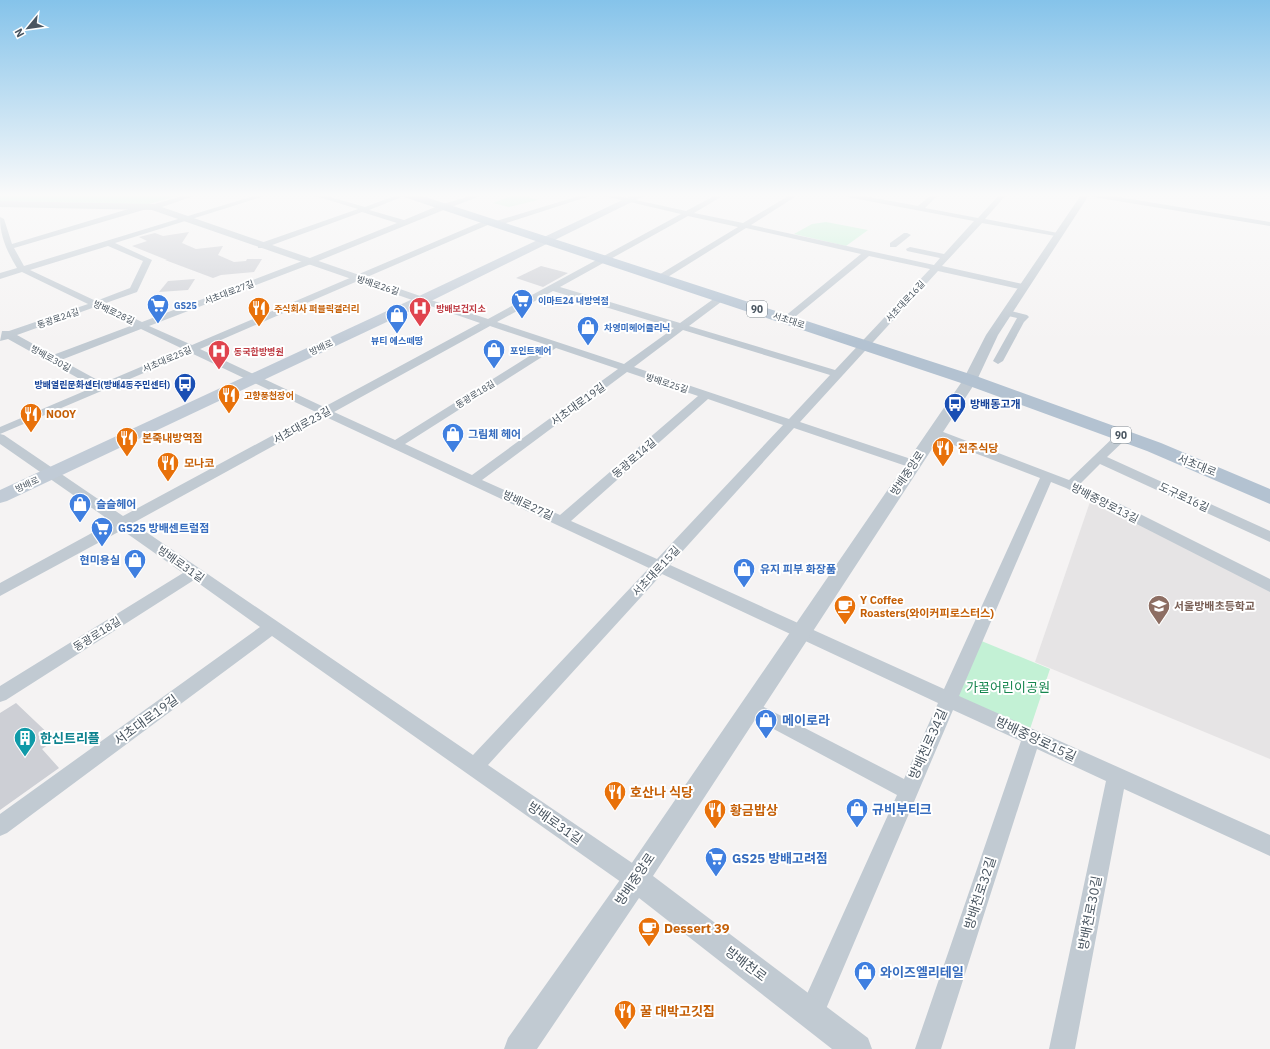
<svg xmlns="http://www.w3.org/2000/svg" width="1270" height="1049" viewBox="0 0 1270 1049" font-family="'IBM Plex Sans','Noto Sans KR',sans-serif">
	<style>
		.education { fill: #e6e4e5 }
		.green { fill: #c3f1d5 }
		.building { fill: #cdcfd5 }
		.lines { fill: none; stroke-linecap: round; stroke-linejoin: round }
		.minor { fill: #c1cad2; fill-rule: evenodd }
		.tertiary { fill: #c1cad2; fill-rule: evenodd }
		.secondary { fill: #c1cbd6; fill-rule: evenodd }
		.primary { fill: #b3c2d1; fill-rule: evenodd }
		.labels { text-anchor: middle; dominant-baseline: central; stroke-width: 4; stroke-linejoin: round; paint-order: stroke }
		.far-street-label { font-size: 9px; fill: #4a5661; stroke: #fff }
		.far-shop-label { font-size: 9px; font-weight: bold; fill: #366cbe; stroke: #fff; text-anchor: start }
		.far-food-label { font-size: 9px; font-weight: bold; fill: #c56008; stroke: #fff; text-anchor: start }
		.far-health-label { font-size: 9px; font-weight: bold; fill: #be3a42; stroke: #fff; text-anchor: start }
		.far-transit-label { font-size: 9px; font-weight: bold; fill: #164399; stroke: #fff; text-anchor: end }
		.shield { fill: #fff; stroke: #808990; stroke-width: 1 }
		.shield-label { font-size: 10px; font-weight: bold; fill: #4a5661 }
		.street-label { font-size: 11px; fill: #4a5661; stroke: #fff }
		.transit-label { font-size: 11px; font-weight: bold; fill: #164399; stroke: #fff; text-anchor: start }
		.food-label { font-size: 11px; font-weight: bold; fill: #c56008; stroke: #fff; text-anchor: start }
		.shop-label { font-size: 11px; font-weight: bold; fill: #366cbe; stroke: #fff; text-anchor: start }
		.education-label { font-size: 11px; font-weight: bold; fill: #785e54; stroke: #fff; text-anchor: start }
		.near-park-label { font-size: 13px; fill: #17864f; stroke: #fff }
		.near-street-label { font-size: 13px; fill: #4a5661; stroke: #fff }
		.near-shop-label { font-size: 13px; font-weight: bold; fill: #366cbe; stroke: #fff; text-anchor: start }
		.near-culture-label { font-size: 13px; font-weight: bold; fill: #0d838f; stroke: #fff; text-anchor: start }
		.near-food-label { font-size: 13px; font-weight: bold; fill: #c56008; stroke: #fff; text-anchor: start }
	</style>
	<rect width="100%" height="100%" fill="#f5f3f3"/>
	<path class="education" d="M1091,499L1270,590V759L1035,662Z"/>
	<g class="green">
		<path d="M0,195H180L149,204L0,201Z"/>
		<path d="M514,195H523L538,200L509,207L493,203Z"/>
		<path d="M826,222L868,230L846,246L794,234L812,224Z"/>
		<path d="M979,640L1050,669L1029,732L953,697Z"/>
	</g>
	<g class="building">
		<path d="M189,232L182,243L196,249L223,246L218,255L234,262L246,261L247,259H262L254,272L221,275L213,278L165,260H167L132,246L147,241L139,237L155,233L163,236Z"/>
		<path d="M541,266L568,273L543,287L516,278Z"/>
		<path d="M195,279L188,290L159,292L168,281Z"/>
		<path d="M16,703L55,740L42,749L59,768L0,810V713Z"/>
	</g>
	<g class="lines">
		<g class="minor">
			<path d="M186,195H197L156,209L150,208L14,248L24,266L257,195H268L115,243L152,260L137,292L103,304L142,322L305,260L397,223L362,212L264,248H258V244L358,209L312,195H323L365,207L397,195H407L369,210L404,220L440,205L473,195H483L446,209L311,264L149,326L192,345L486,220H489L493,222L582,195H593L497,226H494L490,224L200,349L324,407L480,323L419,302L417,300L419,298H425L488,319L681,214L600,195H613L686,211L716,195H724L694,213L743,223L790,195H798L751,225L934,265L940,258L907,251L906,249L910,247L944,254L974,221L847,197L844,195H859L918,206L931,195H938L925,208L978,218L999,195H1006L985,219L1058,233L1062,235L1061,237L982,223L942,266L1027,285L1028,287L1027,289L1024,290L938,271L800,422L917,461L919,464L917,467H909L794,428L670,565L944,689L1040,478L930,436L928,433L930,430H938L1069,480L1119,432H1127L1129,435L1127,438L1107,457L1270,531V542L1100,464L1080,484L1270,579V592L1066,488L1051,482L959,696L1270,835V856L1124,789L1075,1049H1049L1106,781L1037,749L941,1049H915L1021,741L953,710L820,1023L811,1026L802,1023L799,1014L802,1005L897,795L744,713L741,708L744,703L750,700L756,703L904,779L938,703L662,574L488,765L644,871L647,879L644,887L636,890L628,887L272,636L7,833L0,836V814L260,627L194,580L6,700L0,702V686L183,573L122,530L0,596V583L112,522L0,444V427L94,387L8,339L0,341L2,331H9L88,304L22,272L0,279V273L17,268C7,251 0,237 0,217L4,219L12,244L145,204L151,205ZM688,216L738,227L657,276L656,278L657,280H663L746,228L861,254L784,317L782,319L787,322L790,321L869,256L930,269L835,370L689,326L725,299L727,297L725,295H719L680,323L560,287ZM108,246L143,261L130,288L96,301L30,270ZM553,291L674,328L624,364L497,322ZM95,307L133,325L53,355L17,335ZM490,326L547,345L395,440L334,412ZM141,329L183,349L103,383L61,360ZM683,330L830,375L789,419L634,367ZM556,348L618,369L472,475L405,444ZM191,353L316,412L123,516L4,435L0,434ZM627,372L698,396L560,515L482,480ZM708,399L783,425L657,559L571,521ZM326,417L649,568L473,755L133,523Z"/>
			<path d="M1090,195H1106L1270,222V226L1093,197Z"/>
			<path d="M904,233H907L911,235L896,247H890V243Z"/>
			<path d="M1007,310L1027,315L1029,317L1024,322L1003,361L998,364L993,361L1017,318L1004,315L1002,313L1004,311Z"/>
		</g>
		<g class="tertiary">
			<path d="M1081,195H1089L998,335L977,380L653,876L868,1038L872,1049H832L639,898L537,1049H504L508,1038L627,870L963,380L986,335Z"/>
			<path d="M0,201L153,204L426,298L428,300L422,303L418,302L152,210L0,207Z"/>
		</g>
		<path class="secondary" d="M633,195H646L427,303L7,501L0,503V490L417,297Z"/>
		<path class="primary" d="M403,195H419L976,376L1161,443L1270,489V504L1147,451L964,384L404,197Z"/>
	</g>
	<linearGradient id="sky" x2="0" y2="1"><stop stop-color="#85c3ea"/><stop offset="0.57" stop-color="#fafafa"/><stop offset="1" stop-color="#fafafa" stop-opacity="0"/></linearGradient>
	<rect width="1270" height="342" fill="url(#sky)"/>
	<defs>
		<g id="supermarket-pin" transform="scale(1.15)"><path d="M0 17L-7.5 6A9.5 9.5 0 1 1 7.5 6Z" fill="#3f7fe0" stroke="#fff"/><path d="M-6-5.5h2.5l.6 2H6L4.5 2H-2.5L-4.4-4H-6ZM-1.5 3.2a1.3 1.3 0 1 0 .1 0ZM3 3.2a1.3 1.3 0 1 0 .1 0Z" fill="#fff"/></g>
		<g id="restaurant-pin" transform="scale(1.15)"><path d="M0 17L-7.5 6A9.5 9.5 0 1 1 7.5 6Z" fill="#e8710a" stroke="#fff"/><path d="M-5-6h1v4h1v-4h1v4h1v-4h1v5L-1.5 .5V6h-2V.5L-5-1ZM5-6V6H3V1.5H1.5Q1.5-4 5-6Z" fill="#fff"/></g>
		<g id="hospital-pin" transform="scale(1.15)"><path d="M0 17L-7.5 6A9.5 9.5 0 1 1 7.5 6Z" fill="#e0444e" stroke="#fff"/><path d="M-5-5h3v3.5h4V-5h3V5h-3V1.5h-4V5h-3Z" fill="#fff"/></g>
		<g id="shop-pin" transform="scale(1.15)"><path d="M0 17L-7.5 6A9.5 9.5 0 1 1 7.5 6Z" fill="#3f7fe0" stroke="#fff"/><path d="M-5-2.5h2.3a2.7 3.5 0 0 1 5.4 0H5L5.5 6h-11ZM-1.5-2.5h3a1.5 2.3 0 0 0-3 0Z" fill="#fff"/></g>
		<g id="bus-pin" transform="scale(1.15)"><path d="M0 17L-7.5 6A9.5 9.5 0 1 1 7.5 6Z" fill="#1a4fb4" stroke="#fff"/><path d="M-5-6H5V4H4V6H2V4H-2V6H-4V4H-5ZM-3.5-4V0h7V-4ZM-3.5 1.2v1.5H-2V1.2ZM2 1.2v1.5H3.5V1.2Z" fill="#fff"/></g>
		<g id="cafe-pin" transform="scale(1.15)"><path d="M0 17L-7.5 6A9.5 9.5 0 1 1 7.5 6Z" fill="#e8710a" stroke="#fff"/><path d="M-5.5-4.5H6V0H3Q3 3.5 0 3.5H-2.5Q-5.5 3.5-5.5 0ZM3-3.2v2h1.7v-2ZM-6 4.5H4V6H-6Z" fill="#fff"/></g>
		<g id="school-pin" transform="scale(1.15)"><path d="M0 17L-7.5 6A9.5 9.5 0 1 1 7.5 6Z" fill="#8d6e63" stroke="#fff"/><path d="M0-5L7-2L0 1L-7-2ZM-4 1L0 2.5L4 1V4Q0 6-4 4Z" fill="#fff"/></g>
		<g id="building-pin" transform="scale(1.15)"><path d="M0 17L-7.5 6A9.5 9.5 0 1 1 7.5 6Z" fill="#0f9aa8" stroke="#fff"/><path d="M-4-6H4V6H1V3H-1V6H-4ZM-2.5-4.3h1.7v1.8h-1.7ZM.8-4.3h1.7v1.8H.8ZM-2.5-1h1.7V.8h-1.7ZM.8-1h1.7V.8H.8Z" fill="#fff"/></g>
	</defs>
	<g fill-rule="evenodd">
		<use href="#supermarket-pin" x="522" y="300"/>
		<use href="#supermarket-pin" x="158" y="305"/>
		<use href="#restaurant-pin" x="259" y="308"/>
		<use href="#hospital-pin" x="420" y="308"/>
		<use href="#shop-pin" x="397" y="315"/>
		<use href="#shop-pin" x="588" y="327"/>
		<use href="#shop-pin" x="494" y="350"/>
		<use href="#hospital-pin" x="219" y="351"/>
		<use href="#bus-pin" x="185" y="384"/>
		<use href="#restaurant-pin" x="229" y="395"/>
		<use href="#bus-pin" x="955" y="404"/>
		<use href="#restaurant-pin" x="31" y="414"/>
		<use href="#shop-pin" x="453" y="434"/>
		<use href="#restaurant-pin" x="127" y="438"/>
		<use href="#restaurant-pin" x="943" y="448"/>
		<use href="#restaurant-pin" x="168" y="463"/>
		<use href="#shop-pin" x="80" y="504"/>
		<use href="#supermarket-pin" x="102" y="528"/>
		<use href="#shop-pin" x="135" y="560"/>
		<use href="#shop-pin" x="744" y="569"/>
		<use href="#cafe-pin" x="845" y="606"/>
		<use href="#school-pin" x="1159" y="606"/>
		<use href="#shop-pin" x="766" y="720"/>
		<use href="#building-pin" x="25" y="738"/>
		<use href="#restaurant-pin" x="615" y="792"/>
		<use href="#shop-pin" x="857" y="809"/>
		<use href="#restaurant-pin" x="715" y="810"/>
		<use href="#supermarket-pin" x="716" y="858"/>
		<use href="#cafe-pin" x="649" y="928"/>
		<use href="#shop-pin" x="865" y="972"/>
		<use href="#restaurant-pin" x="625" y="1011"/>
	</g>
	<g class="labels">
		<g class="far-street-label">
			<text transform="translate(378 285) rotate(18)">방배로26길</text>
			<text transform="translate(229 292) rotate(-21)">서초대로27길</text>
			<text transform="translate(905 301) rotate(-47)">서초대로16길</text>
			<text transform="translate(114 312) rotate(25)">방배로28길</text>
			<text transform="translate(58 318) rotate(-19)">동광로24길</text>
			<text transform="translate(789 320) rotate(18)">서초대로</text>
			<text transform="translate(321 347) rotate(-25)">방배로</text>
			<text transform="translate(51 358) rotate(29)">방배로30길</text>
			<text transform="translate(167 359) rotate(-23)">서초대로25길</text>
			<text transform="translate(667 383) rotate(18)">방배로25길</text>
			<text transform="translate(475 394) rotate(-32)">동광로18길</text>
			<text transform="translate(27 484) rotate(-25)">방배로</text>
		</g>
		<g class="far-shop-label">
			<text x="538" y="300">이마트24 내방역점</text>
			<text x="174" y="305">GS25</text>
			<text x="604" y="327">차영미헤어클리닉</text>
			<text x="397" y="340" text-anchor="middle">뷰티 에스떼땅</text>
			<text x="510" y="350">포인트헤어</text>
		</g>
		<g class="far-food-label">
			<text x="274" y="308">주식회사 퍼블릭갤러리</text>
			<text x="244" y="395">고향풍천장어</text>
		</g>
		<g class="far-health-label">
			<text x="436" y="308">방배보건지소</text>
			<text x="234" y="351">동국한방병원</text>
		</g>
		<g class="far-transit-label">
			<text x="170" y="384">방배열린문화센터(방배4동주민센터)</text>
		</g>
		<g class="shield">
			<rect x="747" y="301" width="20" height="16" rx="3"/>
			<rect x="1111" y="427" width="20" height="16" rx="3"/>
		</g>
		<g class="shield-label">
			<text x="757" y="309">90</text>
			<text x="1121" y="435">90</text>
		</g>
		<g class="street-label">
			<text transform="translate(578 404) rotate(-36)">서초대로19길</text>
			<text transform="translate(302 425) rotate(-29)">서초대로23길</text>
			<text transform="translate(634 458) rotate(-41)">동광로14길</text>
			<text transform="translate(1197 465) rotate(22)">서초대로</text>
			<text transform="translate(907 473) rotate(-56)">방배중앙로</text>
			<text transform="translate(1184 497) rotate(25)">도구로16길</text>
			<text transform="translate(1105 503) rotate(27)">방배중앙로13길</text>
			<text transform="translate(528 505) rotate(25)">방배로27길</text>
			<text transform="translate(181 564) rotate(35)">방배로31길</text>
			<text transform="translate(656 571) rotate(-47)">서초대로15길</text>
			<text transform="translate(97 634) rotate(-32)">동광로18길</text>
		</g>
		<g class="transit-label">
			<text x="970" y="404">방배동고개</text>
		</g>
		<g class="food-label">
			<text x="46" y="414">NOOY</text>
			<text x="142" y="438">본죽내방역점</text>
			<text x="958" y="448">전주식당</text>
			<text x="184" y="463">모나코</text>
			<text x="860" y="600">Y Coffee<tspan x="860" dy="13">Roasters(와이커피로스터스)</tspan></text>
		</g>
		<g class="shop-label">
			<text x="468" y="434">그림체 헤어</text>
			<text x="96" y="504">슬슬헤어</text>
			<text x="118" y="528">GS25 방배센트럴점</text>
			<text x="120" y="560" text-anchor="end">현미용실</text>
			<text x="760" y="569">유지 피부 화장품</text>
		</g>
		<g class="education-label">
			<text x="1174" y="606">서울방배초등학교</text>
		</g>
		<g class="near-park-label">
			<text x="1008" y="687">가꿀어린이공원</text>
		</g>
		<g class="near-street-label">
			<text transform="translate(146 720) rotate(-36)">서초대로19길</text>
			<text transform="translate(1036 739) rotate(25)">방배중앙로15길</text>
			<text transform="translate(928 744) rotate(-66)">방배천로34길</text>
			<text transform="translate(555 823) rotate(35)">방배로31길</text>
			<text transform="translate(635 879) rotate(-56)">방배중앙로</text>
			<text transform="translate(980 893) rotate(-72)">방배천로32길</text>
			<text transform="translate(1090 913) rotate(-79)">방배천로30길</text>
			<text transform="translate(746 964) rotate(37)">방배천로</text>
		</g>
		<g class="near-shop-label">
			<text x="782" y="720">메이로라</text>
			<text x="872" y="809">규비부티크</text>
			<text x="732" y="858">GS25 방배고려점</text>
			<text x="880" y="972">와이즈엘리테일</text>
		</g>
		<g class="near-culture-label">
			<text x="40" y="738">한신트리플</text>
		</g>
		<g class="near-food-label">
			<text x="630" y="792">호산나 식당</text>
			<text x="730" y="810">황금밥상</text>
			<text x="664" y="928">Dessert 39</text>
			<text x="640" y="1011">꿀 대박고깃집</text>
		</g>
	</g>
	<g transform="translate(28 28) rotate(241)" stroke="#ffffff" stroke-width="3" paint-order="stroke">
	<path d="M0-3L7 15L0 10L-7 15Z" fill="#4a5661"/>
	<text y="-6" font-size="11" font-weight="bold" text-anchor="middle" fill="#4a5661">N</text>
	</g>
</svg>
